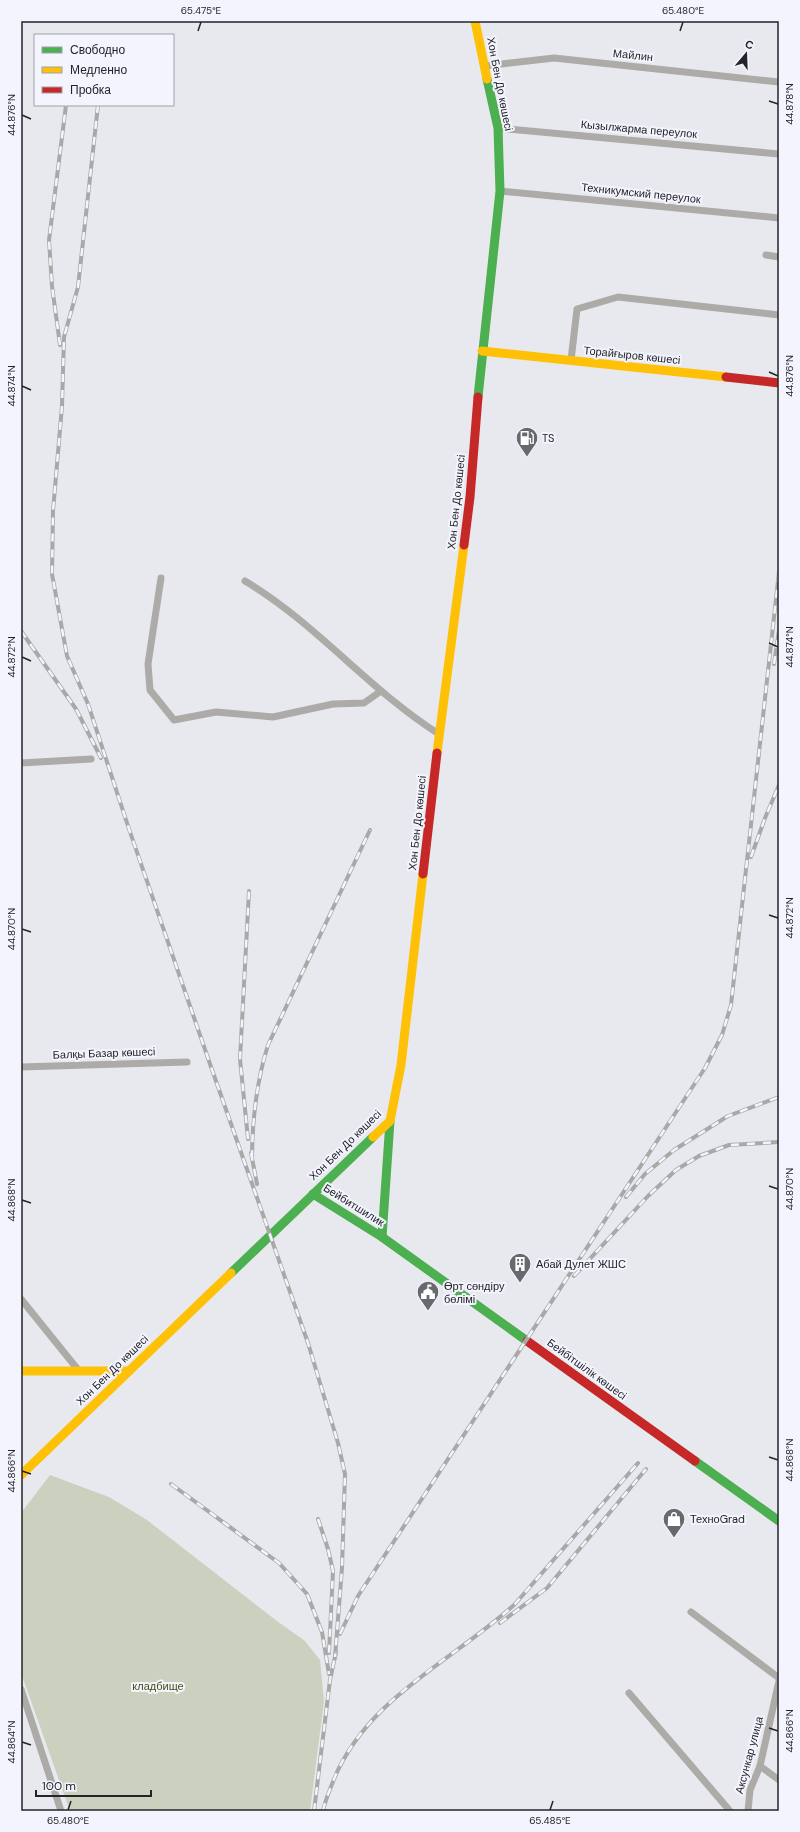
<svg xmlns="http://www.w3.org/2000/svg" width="800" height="1832" viewBox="0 0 800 1832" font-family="'DM Sans',sans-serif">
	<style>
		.green { fill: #ccd1bf }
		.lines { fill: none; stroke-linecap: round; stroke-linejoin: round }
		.street { stroke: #adaba7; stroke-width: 7 }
		.fast { stroke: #4caf50; stroke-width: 9 }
		.slow { stroke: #ffc107; stroke-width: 9 }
		.jam { stroke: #c62828; stroke-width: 9 }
		.rail-casing { stroke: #a8a8a7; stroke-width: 4 }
		.rail { stroke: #f3f4fe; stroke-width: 2.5; stroke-dasharray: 8; stroke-linecap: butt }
		.ticks { fill: none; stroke: #232427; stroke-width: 1.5 }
		.labels { text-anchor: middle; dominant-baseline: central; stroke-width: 4; stroke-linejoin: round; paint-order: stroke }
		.street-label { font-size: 11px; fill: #232427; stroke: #f3f4fe }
		.poi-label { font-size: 11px; fill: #232427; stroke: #f3f4fe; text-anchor: start }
		.park-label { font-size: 11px; fill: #464f15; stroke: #f3f4fe }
		.neatline { fill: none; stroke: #232427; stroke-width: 1.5 }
		.ticks-label { font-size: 10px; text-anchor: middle; fill: #232427 }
	</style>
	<rect width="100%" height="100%" fill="#e8e9ee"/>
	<path class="green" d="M50,1475L109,1497L147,1520L277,1621L305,1641L320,1660L324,1701L310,1811H70L21,1673V1513Z"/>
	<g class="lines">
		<g class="street">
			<path d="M485,66L554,58L779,82"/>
			<path d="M498,128L779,154"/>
			<path d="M500,191L779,218"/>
			<path d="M766,255L779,257"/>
			<path d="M571,360L577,309L618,297L779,315"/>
			<path d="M161,578L148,664L150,690L174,720L216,712L273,717L333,704L364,703L381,691"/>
			<path d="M245,581C316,623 369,690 439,734"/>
			<path d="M21,763L91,759"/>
			<path d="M21,1067L187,1062"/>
			<path d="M21,1299L79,1371"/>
			<path d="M691,1612L779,1678"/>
			<path d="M21,1689L61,1811"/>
			<path d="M629,1693L730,1811"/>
			<path d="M760,1766L779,1780"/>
			<path d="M748,1811L750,1790L760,1766L779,1681"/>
		</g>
		<g class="fast">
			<path d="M478,397L500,191L498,128L487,79"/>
			<path d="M313,1194L382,1237L527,1341"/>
			<path d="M382,1237L390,1121"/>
			<path d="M231,1273L373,1137"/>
			<path d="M695,1461L779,1521"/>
		</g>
		<g class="slow">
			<path d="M475,21L487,79"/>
			<path d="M482,351L726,377"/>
			<path d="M437,753L464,545"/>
			<path d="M373,1137L390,1121L401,1065L423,874"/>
			<path d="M21,1371H129"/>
			<path d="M21,1475L231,1273"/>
		</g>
		<g class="jam">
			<path d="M726,377L779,383"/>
			<path d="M464,545L470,497L478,397"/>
			<path d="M423,874L437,753"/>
			<path d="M527,1341L695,1461"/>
		</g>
		<g class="rail-casing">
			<g id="rail">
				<path d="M98,105L78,287L64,337L62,406L53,511L52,574L67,656L88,704L129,829L210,1064L308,1343L338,1443L345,1474L342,1568L335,1657"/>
				<path d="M60,345L52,286L49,240L66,105"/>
				<path d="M21,631L76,709L101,758"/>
				<path d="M774,664L779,630"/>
				<path d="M751,857L765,818L779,785"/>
				<path d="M248,1139L240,1059L249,891"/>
				<path d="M251,1153L257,1184"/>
				<path d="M252,1158C252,1122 257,1079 268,1045L370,830"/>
				<path d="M626,1197L645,1174L674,1150L728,1116L779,1097"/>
				<path d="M574,1276L648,1196L676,1170L699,1156L729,1145L779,1142"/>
				<path d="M171,1484L279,1563L307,1594L322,1632L329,1674"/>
				<path d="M318,1519L328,1549L333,1571L329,1653"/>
				<path d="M500,1623L547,1588L646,1469"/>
				<path d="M340,1634L358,1596L705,1068L722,1035L731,1005L779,572"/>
				<path d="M314,1811L330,1680L336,1652"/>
				<path d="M323,1811C325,1800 330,1790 334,1779C368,1697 453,1661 515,1604L638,1463"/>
			</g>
		</g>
		<use href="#rail" class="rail"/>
	</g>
	<path class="ticks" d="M198,31L201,22M680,31L683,22M769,101L778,104M22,115L31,119M769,372L778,376M22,386L31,390M769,643L778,647M22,657L31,661M769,915L778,918M22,929L31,932M769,1186L778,1189M22,1200L31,1203M769,1457L778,1460M22,1471L31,1474M769,1728L778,1731M22,1742L31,1745M68,1810L71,1801M550,1810L553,1801"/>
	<defs>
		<g id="fuel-pin" transform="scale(1.15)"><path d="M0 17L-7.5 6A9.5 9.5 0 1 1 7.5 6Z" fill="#68696d" stroke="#f3f4fe"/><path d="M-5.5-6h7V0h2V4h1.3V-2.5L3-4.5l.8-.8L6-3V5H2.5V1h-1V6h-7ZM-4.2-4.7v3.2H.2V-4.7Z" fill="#fff"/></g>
		<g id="building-pin" transform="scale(1.15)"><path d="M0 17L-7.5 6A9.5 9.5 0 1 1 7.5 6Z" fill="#68696d" stroke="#f3f4fe"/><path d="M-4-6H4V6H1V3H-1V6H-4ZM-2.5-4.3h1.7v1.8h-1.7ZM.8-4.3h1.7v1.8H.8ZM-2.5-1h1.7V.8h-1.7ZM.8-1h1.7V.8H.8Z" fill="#fff"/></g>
		<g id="civic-pin" transform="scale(1.15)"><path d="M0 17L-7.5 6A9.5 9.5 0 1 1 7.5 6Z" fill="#68696d" stroke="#f3f4fe"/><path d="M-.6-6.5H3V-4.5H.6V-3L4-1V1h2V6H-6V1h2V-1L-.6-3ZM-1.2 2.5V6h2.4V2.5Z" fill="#fff"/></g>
		<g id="shop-pin" transform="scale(1.15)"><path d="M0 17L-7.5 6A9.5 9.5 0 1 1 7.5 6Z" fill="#68696d" stroke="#f3f4fe"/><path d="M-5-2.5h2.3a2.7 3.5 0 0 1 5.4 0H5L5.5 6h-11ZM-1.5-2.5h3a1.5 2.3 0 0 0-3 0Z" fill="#fff"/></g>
	</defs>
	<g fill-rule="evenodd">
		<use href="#fuel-pin" x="527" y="438"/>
		<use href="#building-pin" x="520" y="1264"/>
		<use href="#civic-pin" x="428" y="1292"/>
		<use href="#shop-pin" x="674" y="1519"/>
	</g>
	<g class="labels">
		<g class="street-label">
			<text transform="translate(633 55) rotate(6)">Майлин</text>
			<text transform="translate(500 84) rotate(79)">Хон Бен До көшесі</text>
			<text transform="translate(639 129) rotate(5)">Кызылжарма переулок</text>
			<text transform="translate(641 193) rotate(6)">Техникумский переулок</text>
			<text transform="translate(632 355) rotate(6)">Торайғыров көшесі</text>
			<text transform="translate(456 502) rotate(-84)">Хон Бен До көшесі</text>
			<text transform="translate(417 823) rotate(-84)">Хон Бен До көшесі</text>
			<text transform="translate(104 1053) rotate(-2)">Балқы Базар көшесі</text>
			<text transform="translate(345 1145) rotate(-44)">Хон Бен До көшесі</text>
			<text transform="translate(354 1205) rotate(32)">Бейбитшилик</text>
			<text transform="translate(587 1369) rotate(36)">Бейбітшілік көшесі</text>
			<text transform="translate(112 1370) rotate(-44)">Хон Бен До көшесі</text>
			<text transform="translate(749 1755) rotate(-75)">Аксункар улица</text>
		</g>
		<g class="poi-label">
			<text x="542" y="438">TS</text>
			<text x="536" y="1264">Абай Дулет ЖШС</text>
			<text x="444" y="1286">Өрт сөндіру<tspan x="444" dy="13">бөлімі</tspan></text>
			<text x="690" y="1519">ТехноGrad</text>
		</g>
		<g class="park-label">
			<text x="158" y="1686">кладбище</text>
		</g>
	</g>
	<rect width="800" height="1832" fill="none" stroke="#f3f4fe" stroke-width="44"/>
	<rect x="34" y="34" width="140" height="72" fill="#f3f4fe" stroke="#a0a1a8"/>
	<rect x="42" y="47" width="20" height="6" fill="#4caf50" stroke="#a0a1a8"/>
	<text x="70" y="54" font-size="12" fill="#232427">Свободно</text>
	<rect x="42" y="67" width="20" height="6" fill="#ffc107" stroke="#a0a1a8"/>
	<text x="70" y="74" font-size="12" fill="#232427">Медленно</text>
	<rect x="42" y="87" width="20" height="6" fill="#c62828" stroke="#a0a1a8"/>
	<text x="70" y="94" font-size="12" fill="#232427">Пробка</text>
	<g transform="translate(746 54) rotate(19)" stroke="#f3f4fe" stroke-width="3" paint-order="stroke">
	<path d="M0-3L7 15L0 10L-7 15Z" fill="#232427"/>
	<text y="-6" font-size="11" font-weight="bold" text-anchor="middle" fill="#232427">С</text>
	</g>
	<path d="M36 1790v6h115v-6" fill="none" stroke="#232427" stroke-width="2"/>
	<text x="42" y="1790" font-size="12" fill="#232427" stroke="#f3f4fe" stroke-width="3" paint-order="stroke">100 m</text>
	<rect x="22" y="22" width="756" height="1788" class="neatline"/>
	<g class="ticks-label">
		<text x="201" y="14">65.475°E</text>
		<text x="683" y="14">65.480°E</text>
		<text transform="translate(789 104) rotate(-90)" y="4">44.878°N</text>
		<text transform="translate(11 115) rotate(-90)" y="4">44.876°N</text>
		<text transform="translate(789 376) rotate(-90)" y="4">44.876°N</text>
		<text transform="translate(11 386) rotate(-90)" y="4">44.874°N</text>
		<text transform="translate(789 647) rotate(-90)" y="4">44.874°N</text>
		<text transform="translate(11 657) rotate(-90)" y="4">44.872°N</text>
		<text transform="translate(789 918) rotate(-90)" y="4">44.872°N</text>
		<text transform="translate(11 929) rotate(-90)" y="4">44.870°N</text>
		<text transform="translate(789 1189) rotate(-90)" y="4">44.870°N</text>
		<text transform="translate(11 1200) rotate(-90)" y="4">44.868°N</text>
		<text transform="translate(789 1460) rotate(-90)" y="4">44.868°N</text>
		<text transform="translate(11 1471) rotate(-90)" y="4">44.866°N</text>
		<text transform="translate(789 1731) rotate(-90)" y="4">44.866°N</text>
		<text transform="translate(11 1742) rotate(-90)" y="4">44.864°N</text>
		<text x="68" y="1824">65.480°E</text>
		<text x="550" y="1824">65.485°E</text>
	</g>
</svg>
